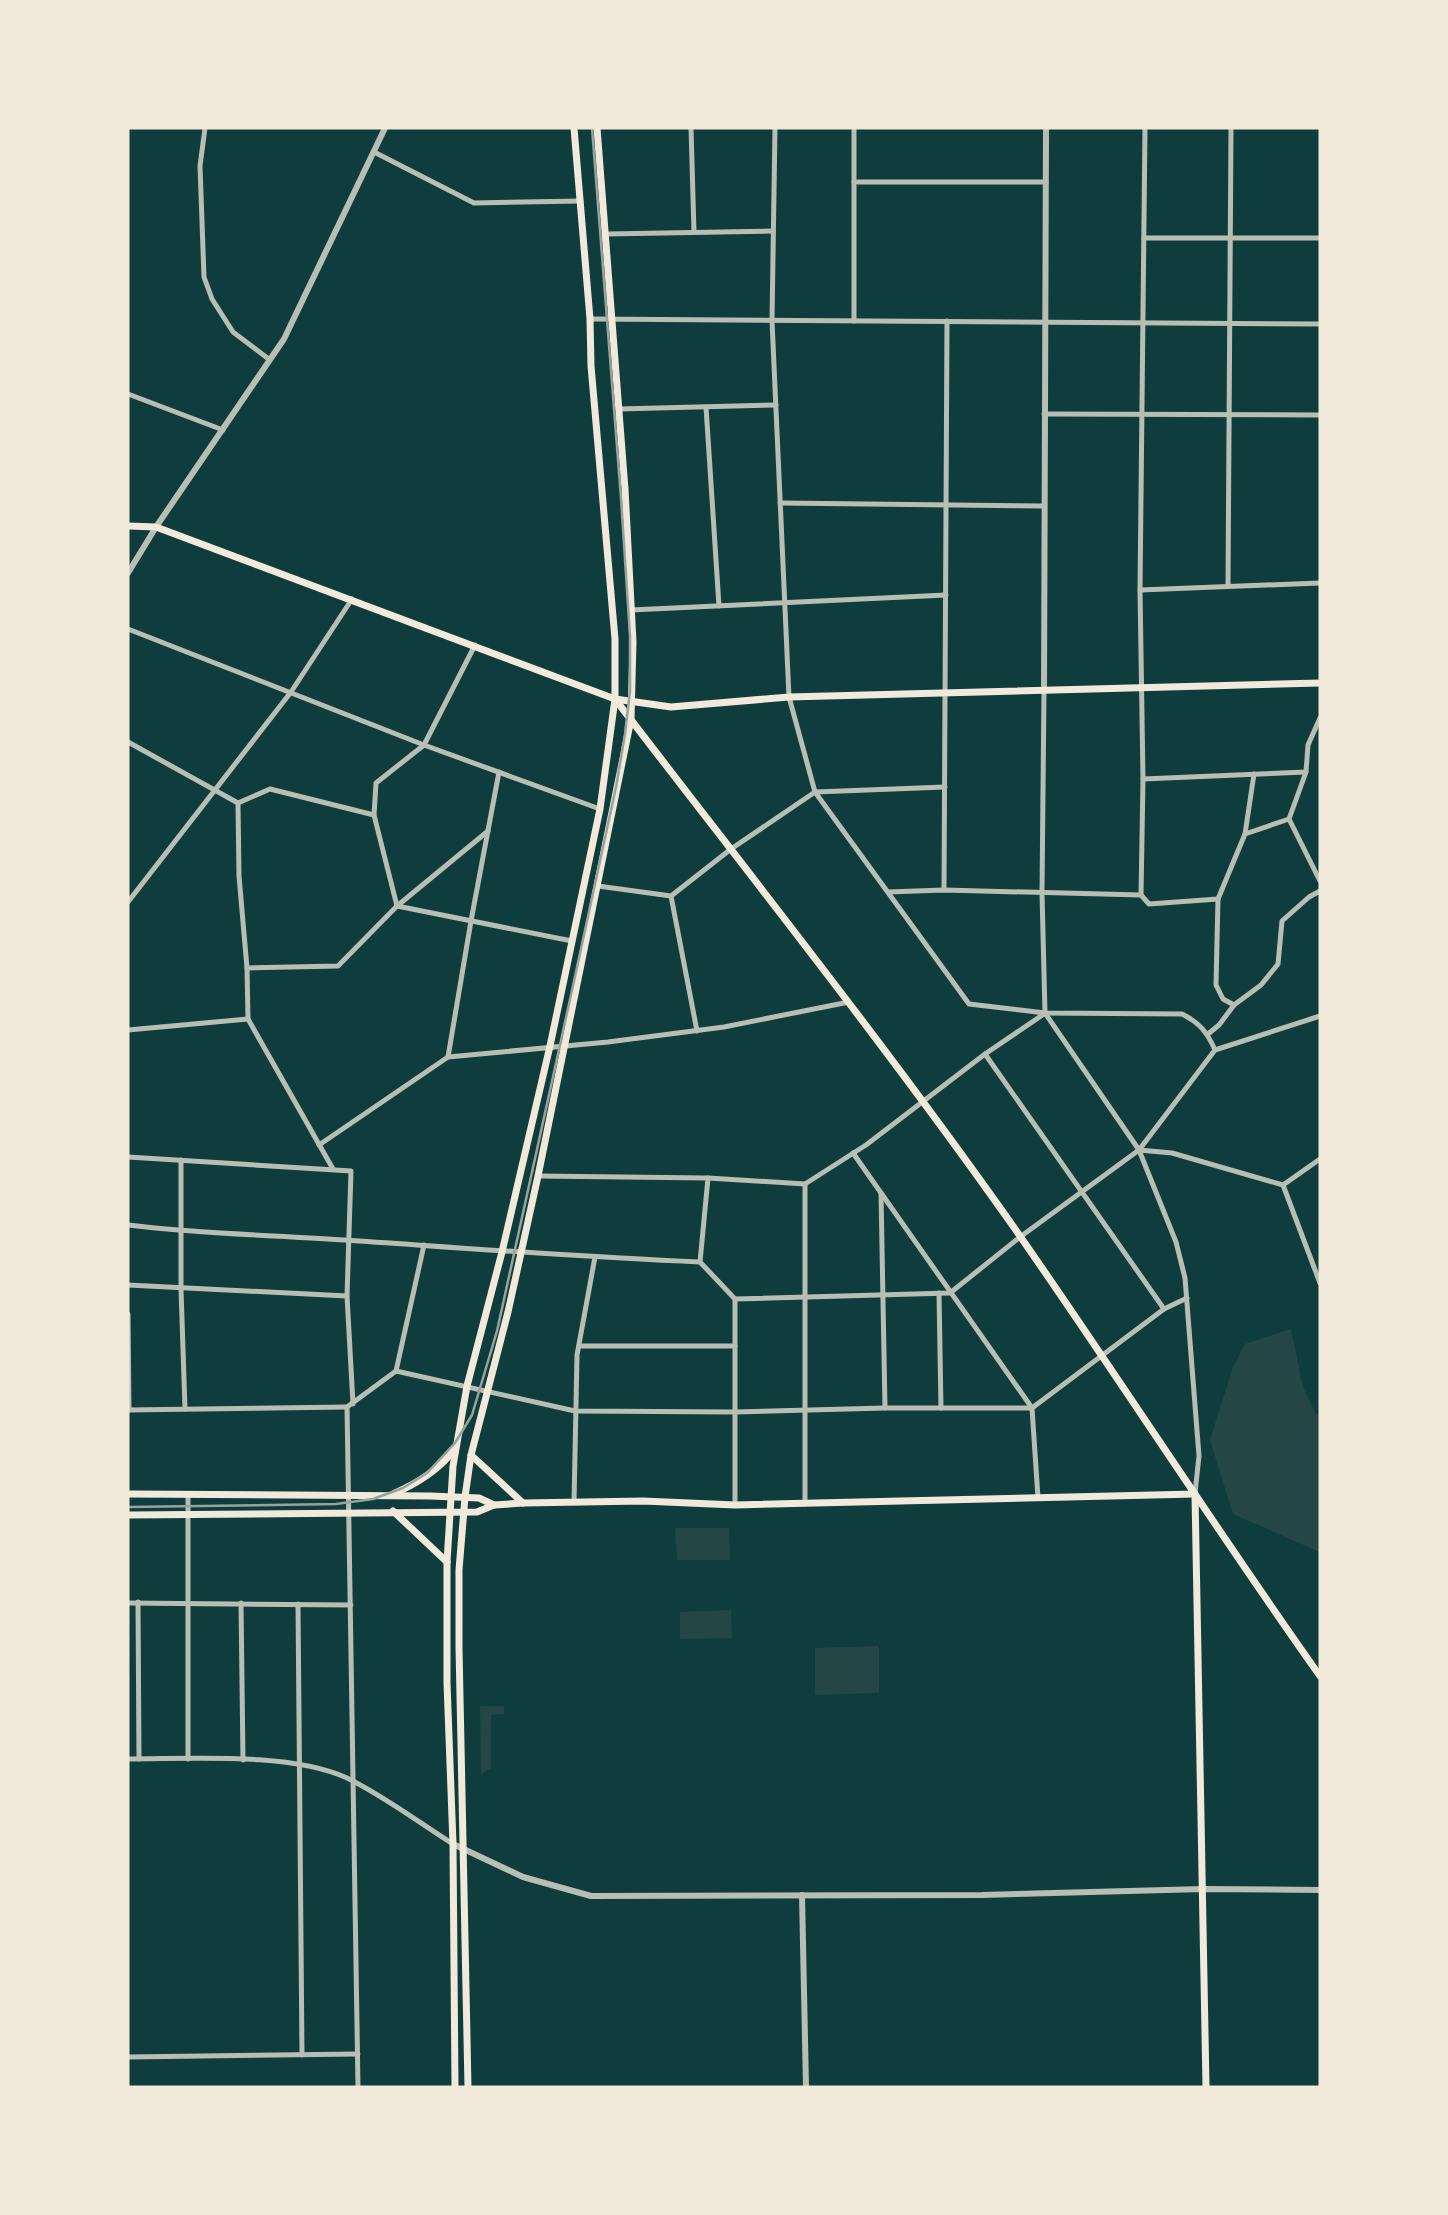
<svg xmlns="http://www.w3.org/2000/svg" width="1448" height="2215" viewBox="0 0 1448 2215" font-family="Ubuntu,sans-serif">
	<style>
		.green { fill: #244646 }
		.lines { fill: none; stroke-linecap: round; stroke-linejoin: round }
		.minor { stroke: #b8beb3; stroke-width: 5 }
		.tertiary { stroke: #b8beb3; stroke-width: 6 }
		.secondary { stroke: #f1e9da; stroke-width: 7 }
		.rail { stroke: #97a49c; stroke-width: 2.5 }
	</style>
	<rect width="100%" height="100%" fill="#0f3d3e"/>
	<g class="green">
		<path d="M1291,1329L1303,1387L1316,1414L1320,1413V1552L1233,1514L1210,1440L1233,1367L1245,1344Z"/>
		<path d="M729,1528L730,1560H677L675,1528Z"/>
		<path d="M731,1610L732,1638L680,1639V1612Z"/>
		<path d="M879,1646V1693L815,1695V1648Z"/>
		<path d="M480,1706H504V1714L491,1715V1768L481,1774Z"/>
	</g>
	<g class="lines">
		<g class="minor">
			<path d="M205,128L200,166L204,277L212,299L233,332L270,360"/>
			<path d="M691,128L694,232"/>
			<path d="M775,128L772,321L789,697L815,792L969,1004L1045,1013L1182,1014C1200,1023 1207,1032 1215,1050"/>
			<path d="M374,152L474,203L581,201"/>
			<path d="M854,182H1046"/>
			<path d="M606,234L773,231"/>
			<path d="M1144,238H1320"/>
			<path d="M590,319L1320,324"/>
			<path d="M854,321V128"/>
			<path d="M128,394L223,430"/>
			<path d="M706,407L719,606"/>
			<path d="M619,409L776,405"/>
			<path d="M1044,414L1320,415"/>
			<path d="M780,503L1044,506"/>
			<path d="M1228,586L1231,128"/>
			<path d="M1140,590L1320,583"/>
			<path d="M631,610L946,595"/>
			<path d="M128,629L424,745L600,809"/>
			<path d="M1044,691L1042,893L1045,1013"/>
			<path d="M1320,718L1308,745L1306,772L1289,819L1320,881"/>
			<path d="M128,742L238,803"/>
			<path d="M1143,779L1306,772"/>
			<path d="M238,803L239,876L247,968L248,1019L333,1169"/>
			<path d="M238,803L270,789L374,815"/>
			<path d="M1245,834L1289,819"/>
			<path d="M598,886L671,896"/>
			<path d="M944,890L947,321"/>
			<path d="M888,892L944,890L1141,895L1149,904L1218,899"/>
			<path d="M1141,895L1143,779L1140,590L1145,128"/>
			<path d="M671,896L731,849L815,792L945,787"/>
			<path d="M671,896L697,1031"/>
			<path d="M128,902L291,692L352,599"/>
			<path d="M397,906L374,815L376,783L424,745L475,645"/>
			<path d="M397,906L572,941"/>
			<path d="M247,968L338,966L397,906L488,831"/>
			<path d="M1234,1005L1223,999L1216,985L1218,899L1245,834L1254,774"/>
			<path d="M1045,1013L1139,1150L1176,1242L1185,1278L1199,1456L1195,1493"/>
			<path d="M128,1030L248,1019"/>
			<path d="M1208,1034L1219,1025L1234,1005L1261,985L1278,964L1282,921L1309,897L1320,891"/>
			<path d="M985,1054L1164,1309"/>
			<path d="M448,1057L471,921L499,772"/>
			<path d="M319,1145L448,1057L608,1042L724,1027L849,1002"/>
			<path d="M1139,1150L1215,1050L1320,1016"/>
			<path d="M853,1153L1032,1408L1038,1498"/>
			<path d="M128,1157L351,1171L347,1296L353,1404"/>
			<path d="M181,1160V1289L185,1409"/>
			<path d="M538,1176L708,1178L805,1184L866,1145L985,1054L1044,1014"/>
			<path d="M1283,1185L1320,1159"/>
			<path d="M881,1193L885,1408"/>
			<path d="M128,1225C200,1234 272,1235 345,1240C464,1248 582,1257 700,1262L735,1299L950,1293L1020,1237L1139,1150L1172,1153L1283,1185L1320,1283"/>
			<path d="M700,1262L708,1178"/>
			<path d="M128,1285L347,1296"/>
			<path d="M939,1293L941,1408"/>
			<path d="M735,1299V1505"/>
			<path d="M128,1314L129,1410"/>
			<path d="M579,1346H735"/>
			<path d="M396,1371L575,1411L735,1412L885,1408H1032L1164,1309L1187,1298"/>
			<path d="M128,1410L347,1407"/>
			<path d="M188,1494V1759"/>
			<path d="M574,1503L577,1355L595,1257"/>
			<path d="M805,1504V1184"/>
			<path d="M138,1602L139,1759"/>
			<path d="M128,1603L351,1605"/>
			<path d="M241,1603L243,1760"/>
			<path d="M298,1604L302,2055"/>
			<path d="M128,1759C191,1759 290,1752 347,1778C384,1796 418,1822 453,1844"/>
			<path d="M128,2057L358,2054"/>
			<path d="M358,2087L347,1407L396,1371L424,1245"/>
		</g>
		<g class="tertiary">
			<path d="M128,573L156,527L284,339L385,128"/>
			<path d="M1044,691L1046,128"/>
			<path d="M453,1844L523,1877L591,1896L982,1895L1203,1889L1320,1890"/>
			<path d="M802,1895L806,2087"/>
		</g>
		<g class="secondary">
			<path d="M128,526L156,527L615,699L671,707L789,697L1320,683"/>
			<path d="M615,699C749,874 886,1046 1013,1226C1117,1375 1215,1528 1320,1676"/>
			<path d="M471,1455L523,1503"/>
			<path d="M395,1493C416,1484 442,1468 455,1448"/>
			<path d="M128,1494L430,1496L479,1498L494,1505"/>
			<path d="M1195,1495L1206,2087"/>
			<path d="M393,1511L447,1562"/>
			<path d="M128,1515L477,1512L494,1505L523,1503L643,1501L735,1505L1195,1494"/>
			<path d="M455,2087L453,1844L447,1683V1562L453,1466L467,1386L502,1252L550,1046L600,809L615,699V639L591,366L590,319L574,128"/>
			<path d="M468,2087L459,1647V1570L465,1497L471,1455L508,1312L538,1176L631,719L633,642L625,489L597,128"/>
		</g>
		<path class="rail" d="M128,1507L336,1504L373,1499L403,1488L427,1473L455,1443L472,1415L497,1331L571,995L616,787L625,734L630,691V636L621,498L592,128"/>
	</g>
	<rect width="1448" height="2215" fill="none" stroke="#f1e9da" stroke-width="259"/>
</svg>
